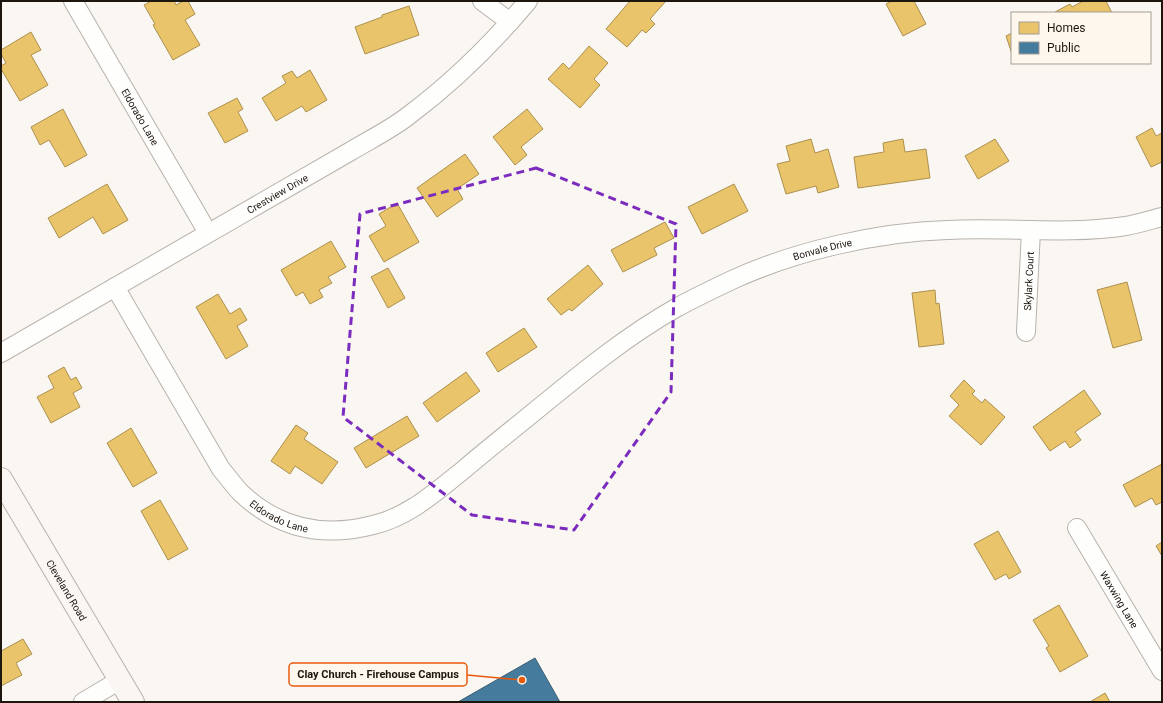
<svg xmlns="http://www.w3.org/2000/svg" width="1163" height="703" viewBox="0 0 1163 703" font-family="Roboto,sans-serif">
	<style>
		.homes { fill: #e9c46a; stroke: #ac904e }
		.public { fill: #457b9d; stroke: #395d72 }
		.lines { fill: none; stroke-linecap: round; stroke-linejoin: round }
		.minor-casing { stroke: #b7b2ac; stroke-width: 20 }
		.secondary-casing { stroke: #b7b2ac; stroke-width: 24 }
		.minor { stroke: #fefefd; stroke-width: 18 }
		.secondary { stroke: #faf6f4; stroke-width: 22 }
		.marked { fill: none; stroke: #7b2cbf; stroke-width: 3; stroke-dasharray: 8 5; stroke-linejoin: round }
		.labels { text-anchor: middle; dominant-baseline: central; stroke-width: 4; stroke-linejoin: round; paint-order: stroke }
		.street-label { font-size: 10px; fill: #1d160e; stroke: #fef7ed }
		.leader { fill: none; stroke: #e8590c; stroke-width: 1.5 }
		.callout-dot { fill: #e8590c; stroke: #fef7ed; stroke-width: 1.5 }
		.callout { fill: #fef7ed; stroke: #e8590c; stroke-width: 1.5 }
		.callout-label { font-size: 11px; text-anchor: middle; font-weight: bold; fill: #1d160e }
	</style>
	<rect width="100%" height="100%" fill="#faf6f1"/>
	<g class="homes">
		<path d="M151,1H174L176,5L183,1H188L195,14L185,20L200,45L173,60L153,25L155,24L144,5Z"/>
		<path d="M630,1H666L650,19L655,24L646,33L642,30L627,47L606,29Z"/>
		<path d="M892,1H914L926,24L903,36L886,4Z"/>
		<path d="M1083,1H1106L1112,13L1055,12L1070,4L1072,7Z"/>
		<path d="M409,6L419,35L365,54L355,27L382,17V15Z"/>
		<path d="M31,32L41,50L31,55L48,85L20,101L1,69V66L6,63L1,54V50Z"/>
		<path d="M1012,33V54L1006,36Z"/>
		<path d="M589,46L608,63L594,79L600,85L580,108L548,79L563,63L569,69Z"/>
		<path d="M310,70L327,100L306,112L302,106L276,121L262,98L286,83L282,76L292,71L297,78Z"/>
		<path d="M237,98L243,109L238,112L248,131L225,143L208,113Z"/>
		<path d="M63,109L87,155L65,167L49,140L40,145L31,127Z"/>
		<path d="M527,109L543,129L521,147L527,155L515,165L493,137Z"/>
		<path d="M1152,128L1156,136L1162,133V162L1151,167L1136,137Z"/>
		<path d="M811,139L815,153L828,149L839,187L818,193L816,186L786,194L777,164L790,161L786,146Z"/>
		<path d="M903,139L905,152L926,149L930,178L858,188L854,157L884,152L883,143Z"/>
		<path d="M995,139L1009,161L978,179L965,156Z"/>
		<path d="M465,154L479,174L457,189L463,199L437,217L417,188Z"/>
		<path d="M107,184L128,220L103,234L93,217L59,238L48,218Z"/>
		<path d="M734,184L748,211L702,234L688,207Z"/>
		<path d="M397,203L419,242L384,262L369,236L386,226L379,214Z"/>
		<path d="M665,222L674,238L654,248L657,255L623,272L611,250Z"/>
		<path d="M331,241L346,267L328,277L332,283L319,290L323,297L310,304L303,292L296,296L281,270Z"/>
		<path d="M588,265L603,284L572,311L569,309L561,315L547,299Z"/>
		<path d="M388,268L405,298L388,308L371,277Z"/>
		<path d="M1127,282L1142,340L1113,348L1097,290Z"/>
		<path d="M935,290L936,304L939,303L944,344L919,347L912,293Z"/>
		<path d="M218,294L230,314L240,308L247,320L237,326L248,346L226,359L196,307Z"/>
		<path d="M524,328L537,347L498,372L486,353Z"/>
		<path d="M64,367L71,380L76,377L82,388L73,393L80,407L51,423L37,397L54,388L48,376Z"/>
		<path d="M466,372L480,391L437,422L423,403Z"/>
		<path d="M964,380L975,391L972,394L982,403L985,399L1005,417L981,445L949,416L959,405L950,396Z"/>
		<path d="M1084,390L1101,414L1075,432L1081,440L1070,448L1065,441L1050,451L1033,427Z"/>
		<path d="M407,416L419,436L366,468L354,448Z"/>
		<path d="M296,425L308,433L304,439L338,462L322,484L295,466L290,474L271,461Z"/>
		<path d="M131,428L157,473L133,487L107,443Z"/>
		<path d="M1162,464V502L1156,505L1152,498L1135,507L1123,485Z"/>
		<path d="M160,500L188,549L168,560L141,511Z"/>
		<path d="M998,531L1021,572L1009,579L1006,574L995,580L974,544Z"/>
		<path d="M1162,542V556L1156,546Z"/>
		<path d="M1059,605L1088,656L1060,672L1046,648L1049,646L1033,620Z"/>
		<path d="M23,639L32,654L16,663L22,675L1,686V651Z"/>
		<path d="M1105,693L1110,702H1090Z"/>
	</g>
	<path class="public" d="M535,658L560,702H458Z"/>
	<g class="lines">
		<g class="minor-casing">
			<g id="minor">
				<path id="s1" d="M73,1L208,233"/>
				<path d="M482,1L510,22"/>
				<path id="s2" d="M115,287L221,469C228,477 234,486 241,493C279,529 323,538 373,525C408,517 434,493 462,471C482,454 503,437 523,421C572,381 621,339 676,308C694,298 713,289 732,280C795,251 878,232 947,230C1006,227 1067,235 1126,226C1138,224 1150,220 1162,217"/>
				<path id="s3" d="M1026,332L1031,230"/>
				<path id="s4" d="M1,353L351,151C369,140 390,130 408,116C452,83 492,44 528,1"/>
				<path id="s5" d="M1077,528L1162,671"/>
				<path d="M83,702L120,680"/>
			</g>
		</g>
		<g class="secondary-casing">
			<g id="secondary">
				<path id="s6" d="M1,479L133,702"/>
			</g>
		</g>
		<use href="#minor" class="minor"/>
		<use href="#secondary" class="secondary"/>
	</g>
	<path class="marked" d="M536,168L676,224L671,392L574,530L472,515L343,417L360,214Z"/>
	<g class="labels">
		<g class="street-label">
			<text stroke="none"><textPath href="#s1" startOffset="134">Eldorado Lane</textPath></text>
			<text stroke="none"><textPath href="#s4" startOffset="319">Crestview Drive</textPath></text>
			<text stroke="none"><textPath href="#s2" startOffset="917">Bonvale Drive</textPath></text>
			<text stroke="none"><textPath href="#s3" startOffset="51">Skylark Court</textPath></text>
			<text stroke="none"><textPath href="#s2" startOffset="287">Eldorado Lane</textPath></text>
			<text stroke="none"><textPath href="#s6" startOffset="129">Cleveland Road</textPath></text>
			<text stroke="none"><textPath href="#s5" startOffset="83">Waxwing Lane</textPath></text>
		</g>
	</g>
	<path class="leader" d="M522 680L467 675"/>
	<circle class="callout-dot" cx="522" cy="680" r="4"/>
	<rect class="callout" x="289" y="663" width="178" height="23" rx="4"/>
	<g class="callout-label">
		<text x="378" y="678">Clay Church - Firehouse Campus</text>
	</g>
	<rect width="1163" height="703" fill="none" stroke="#1d160e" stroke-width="4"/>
	<rect x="1011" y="12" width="140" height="52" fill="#fef7ed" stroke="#a49d94"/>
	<rect x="1019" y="22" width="20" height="12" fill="#e9c46a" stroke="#a49d94"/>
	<text x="1047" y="32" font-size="12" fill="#1d160e">Homes</text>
	<rect x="1019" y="42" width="20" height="12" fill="#457b9d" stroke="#a49d94"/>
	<text x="1047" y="52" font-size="12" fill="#1d160e">Public</text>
</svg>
